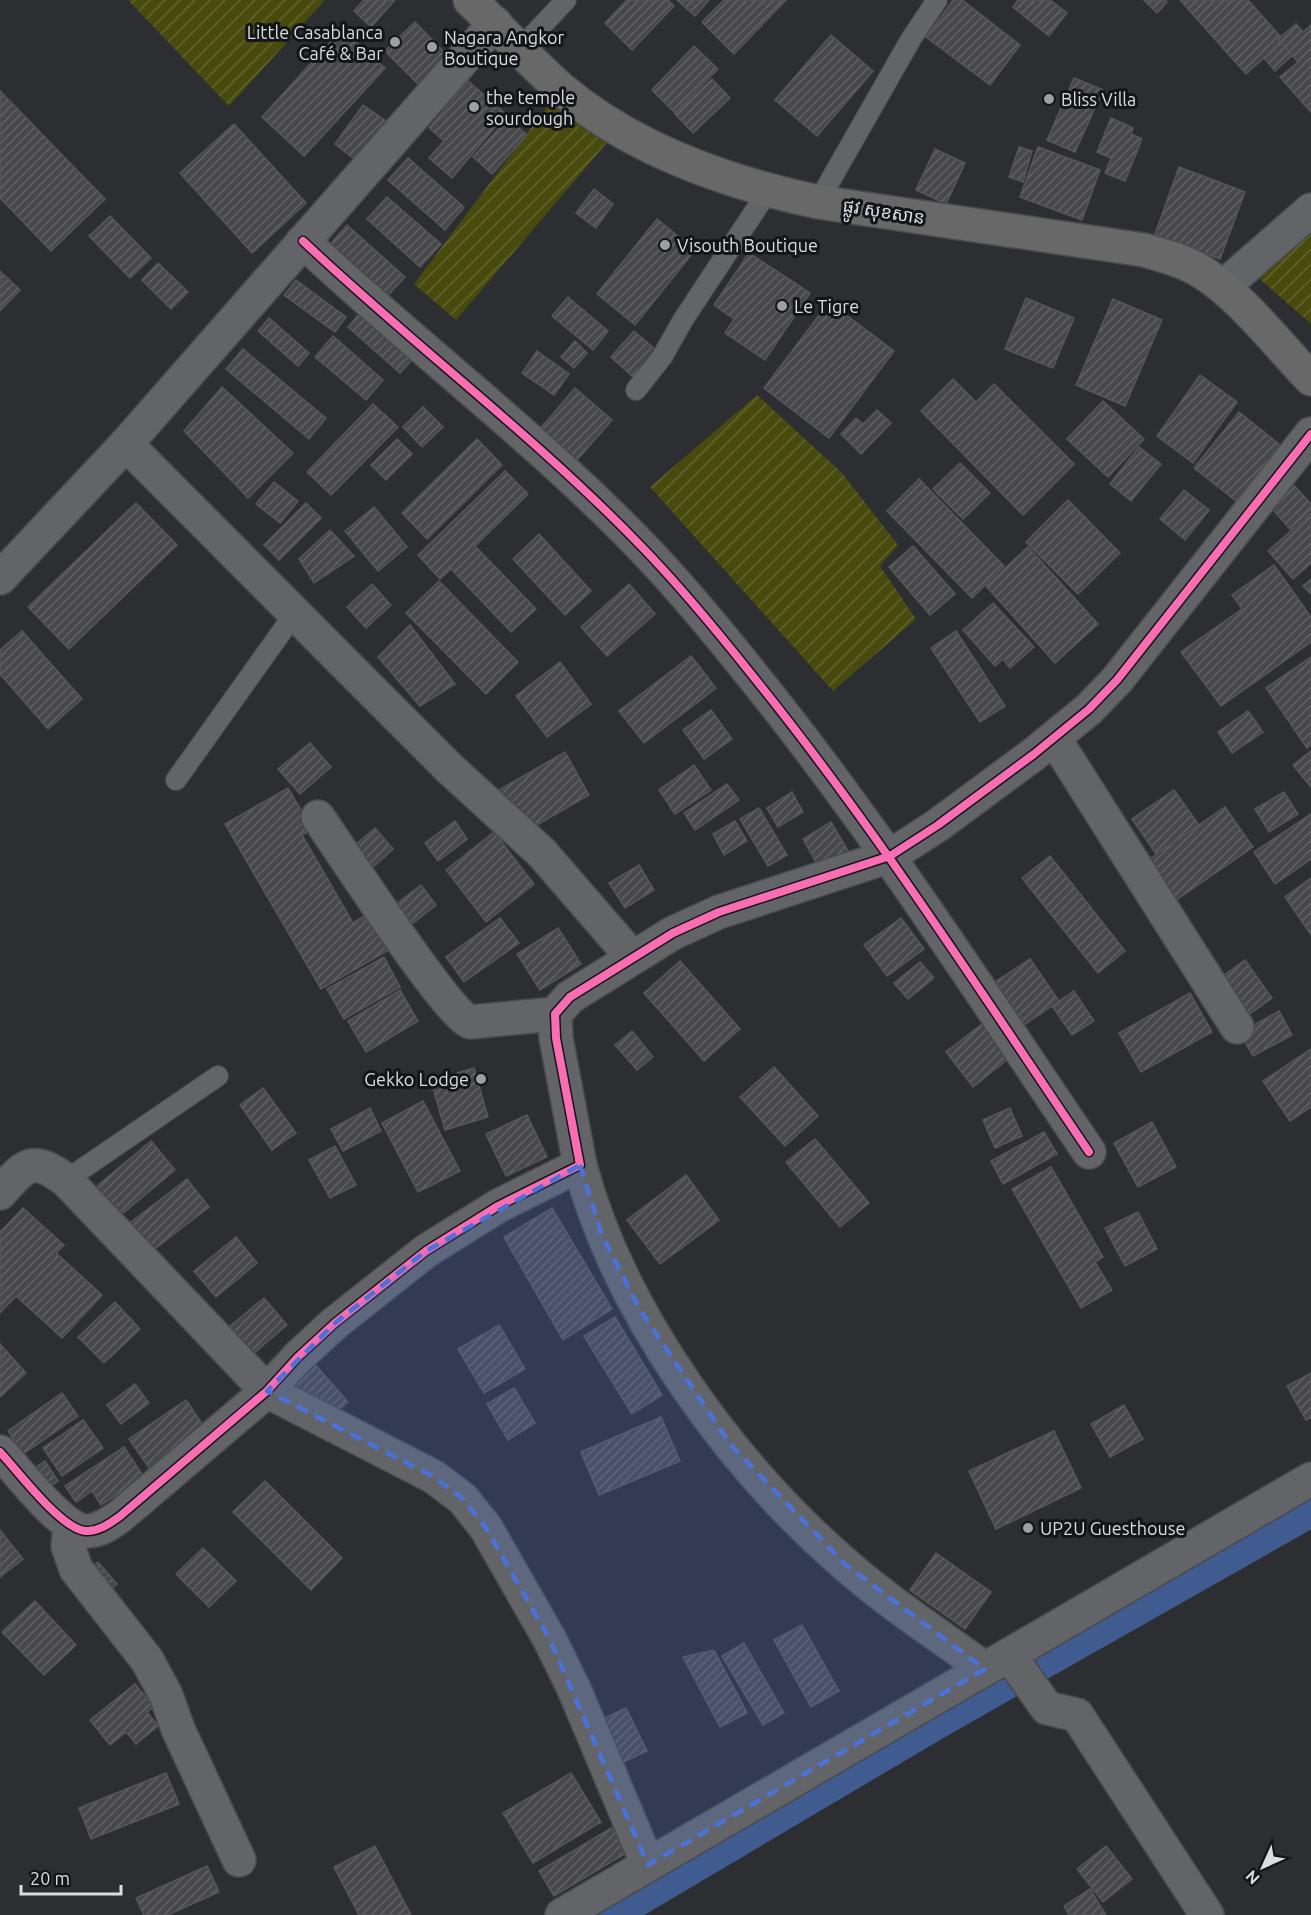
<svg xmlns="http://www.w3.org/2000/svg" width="1311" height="1915" viewBox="0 0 1311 1915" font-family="Ubuntu,'Noto Sans Khmer',sans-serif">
	<defs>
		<pattern id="garden-furrows" width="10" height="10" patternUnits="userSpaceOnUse" patternTransform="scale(1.5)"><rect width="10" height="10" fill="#484b0d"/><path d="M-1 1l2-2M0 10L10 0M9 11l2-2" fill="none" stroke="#626430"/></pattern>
		<pattern id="building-hatch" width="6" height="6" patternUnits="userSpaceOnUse" patternTransform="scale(1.5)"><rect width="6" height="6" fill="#48484b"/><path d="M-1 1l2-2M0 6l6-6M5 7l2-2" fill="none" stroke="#626265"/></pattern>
	</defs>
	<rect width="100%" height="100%" fill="#2c2e31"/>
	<!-- garden -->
	<g fill="url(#garden-furrows)">
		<polygon points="128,0 325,0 229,106"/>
		<polygon points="553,99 611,138 456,320 414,284"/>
		<polygon points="1311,215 1311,324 1246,267"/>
		<polygon points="757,395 842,473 898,545 880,566 916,619 833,691 650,487"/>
	</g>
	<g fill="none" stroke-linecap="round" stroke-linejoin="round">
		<!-- canal -->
		<polyline stroke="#3f5b90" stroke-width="34" points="611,1915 937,1722 1311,1510"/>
	</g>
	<!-- building -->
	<g fill="url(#building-hatch)" stroke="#565659" stroke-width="1.5">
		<polygon points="364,0 395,0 371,27 354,11"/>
		<polygon points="627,0 668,0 674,6 632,50 605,23"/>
		<polygon points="677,0 709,0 695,16"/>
		<polygon points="724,0 786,0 734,54 702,22"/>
		<polygon points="953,0 962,0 1020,45 990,85 926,37"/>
		<polygon points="1018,0 1050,0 1067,13 1049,36 1013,7"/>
		<polygon points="1144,0 1165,0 1167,2 1157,13"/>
		<polygon points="1180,0 1248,0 1281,37 1278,39 1293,55 1275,71 1264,58 1246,74"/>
		<polygon points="415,22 449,57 420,86 385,51"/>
		<polygon points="1296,24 1303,32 1311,25 1311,112 1280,77 1298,62 1278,39"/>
		<polygon points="342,29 385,68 304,156 262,117"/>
		<polygon points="831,35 873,71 817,136 775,100"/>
		<polygon points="694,46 718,69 675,113 652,90"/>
		<polygon points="1074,78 1103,90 1075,152 1047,140"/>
		<polygon points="712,79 730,98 693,133 675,114"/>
		<polygon points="468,81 506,114 452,178 429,158 444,141 429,128"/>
		<polygon points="0,91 105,199 51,251 0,198"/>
		<polygon points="363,105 386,121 357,161 335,144"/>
		<polygon points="508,118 527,135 492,174 473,157"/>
		<polygon points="1111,118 1133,128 1131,134 1142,139 1125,181 1105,173 1111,158 1097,152"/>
		<polygon points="234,124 306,203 252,253 180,173"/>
		<polygon points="1019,147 1032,151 1023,182 1009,177"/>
		<polygon points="1038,147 1100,170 1082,220 1020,197"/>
		<polygon points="935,149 965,163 946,204 916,190"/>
		<polygon points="408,158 464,207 445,230 388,180"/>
		<polygon points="1179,167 1245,192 1220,259 1155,234"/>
		<polygon points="594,189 613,204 596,228 576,213"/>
		<polygon points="387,197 441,244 420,267 367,219"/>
		<polygon points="110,216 151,258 130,278 89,236"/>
		<polygon points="657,219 695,250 635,325 597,294"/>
		<polygon points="347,225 405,277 381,303 324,251"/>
		<polygon points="749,253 810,293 765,360 725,333 734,319 714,305"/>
		<polygon points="158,263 188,292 171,309 142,280"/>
		<polygon points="0,271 20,290 0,311"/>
		<polygon points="296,280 346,317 335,332 284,295"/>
		<polygon points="568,297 608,331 593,350 552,316"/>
		<polygon points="1026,298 1074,318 1053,368 1005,349"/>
		<polygon points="1113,299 1162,320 1125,406 1076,385"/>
		<polygon points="829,302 894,351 829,438 764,388"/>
		<polygon points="360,313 412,360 400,373 348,327"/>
		<polygon points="269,318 309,353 298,366 258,331"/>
		<polygon points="634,331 656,350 633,377 611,357"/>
		<polygon points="333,336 383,380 366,400 315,357"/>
		<polygon points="575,341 587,353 574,368 561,357"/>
		<polygon points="243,349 326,418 309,439 226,369"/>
		<polygon points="537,351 569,374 554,395 522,373"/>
		<polygon points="1200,375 1237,402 1193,463 1157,436"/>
		<polygon points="953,379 976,402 994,384 1074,464 1023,515 921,411"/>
		<polygon points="222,387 293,453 248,498 184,431"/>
		<polygon points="575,388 612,420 570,468 534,436"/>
		<polygon points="1103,401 1144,439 1108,477 1067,439"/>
		<polygon points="373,404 398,427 331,495 307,472"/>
		<polygon points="423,407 443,427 422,447 403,427"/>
		<polygon points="877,410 891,423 861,454 841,434 856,418 863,424"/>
		<polygon points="1239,412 1280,445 1236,501 1194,468"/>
		<polygon points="397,439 412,454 386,480 371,465"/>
		<polygon points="477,439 502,465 427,539 402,513"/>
		<polygon points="1139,447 1161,464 1131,501 1110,484"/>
		<polygon points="960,463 990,493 963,519 933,489"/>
		<polygon points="505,471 528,494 475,546 536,609 511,632 451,569 440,579 418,555"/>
		<polygon points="919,479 1004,566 972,598 887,511"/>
		<polygon points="274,482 298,501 280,523 256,504"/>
		<polygon points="1291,482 1311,504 1311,510 1290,529 1267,503"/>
		<polygon points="1184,490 1209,510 1185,540 1160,519"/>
		<polygon points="1068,500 1120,553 1078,594 1026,542"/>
		<polygon points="136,503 177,545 69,649 28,607"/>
		<polygon points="306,503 321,518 279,560 264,545"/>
		<polygon points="374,507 407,547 378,571 345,531"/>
		<polygon points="1311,513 1311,563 1293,579 1268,551"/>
		<polygon points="330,530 354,556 314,583 299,559"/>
		<polygon points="539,534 591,591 565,615 513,559"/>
		<polygon points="913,546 955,594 930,615 889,567"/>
		<polygon points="1028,547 1098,624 1055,663 986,586"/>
		<polygon points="1274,565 1311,617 1311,642 1221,706 1181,652 1242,609 1232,595"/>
		<polygon points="1311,579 1311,594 1303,586"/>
		<polygon points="439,581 518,662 486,694 406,613"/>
		<polygon points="372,584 391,605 366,628 347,607"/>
		<polygon points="629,584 655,614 607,656 581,627"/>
		<polygon points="993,603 1034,647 1010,668 1003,659 995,666 963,630"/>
		<polygon points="410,625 455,684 420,706 378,657"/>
		<polygon points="22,631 82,699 48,729 0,674 0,650"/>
		<polygon points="956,631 1005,706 980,722 931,648"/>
		<polygon points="691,656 716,688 644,743 619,711"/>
		<polygon points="1311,657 1311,745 1307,748 1266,688"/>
		<polygon points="560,662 591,704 547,737 516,696"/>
		<polygon points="711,710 732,739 704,759 683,730"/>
		<polygon points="1248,711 1263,732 1232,753 1218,732"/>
		<polygon points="310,743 331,767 300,794 278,769"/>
		<polygon points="1311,751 1311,787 1293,765"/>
		<polygon points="565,752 589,795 523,833 499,790"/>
		<polygon points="694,765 711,790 675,814 659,790"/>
		<polygon points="727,784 739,800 695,830 684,813"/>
		<polygon points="288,788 312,829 302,835 353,923 373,911 394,947 321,989 225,824"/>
		<polygon points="1174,790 1199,825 1156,854 1132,819"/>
		<polygon points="792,792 803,812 778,827 767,808"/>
		<polygon points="1284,792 1298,814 1269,832 1255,809"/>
		<polygon points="1225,807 1253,847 1166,907 1138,867"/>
		<polygon points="759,808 787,855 768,866 740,819"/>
		<polygon points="1311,814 1311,859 1275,884 1254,852"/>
		<polygon points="455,821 467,839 438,861 425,843"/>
		<polygon points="735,821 747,841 724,855 713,834"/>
		<polygon points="831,822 851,856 822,873 803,839"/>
		<polygon points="375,828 393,849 367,873 348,851"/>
		<polygon points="494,832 534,884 486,922 446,870"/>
		<polygon points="1050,856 1125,951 1098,973 1022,878"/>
		<polygon points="639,865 654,890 625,908 609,883"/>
		<polygon points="1311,878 1311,935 1285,897"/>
		<polygon points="421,885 436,905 406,929 390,909"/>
		<polygon points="500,918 519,943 464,982 446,957"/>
		<polygon points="901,918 924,949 887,976 864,945"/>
		<polygon points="558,928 581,964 540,990 517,954"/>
		<polygon points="384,957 400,987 344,1019 327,989"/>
		<polygon points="1030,959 1059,1001 1074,991 1094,1021 1072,1035 1052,1006 1024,1025 995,982"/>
		<polygon points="1245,960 1272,998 1244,1018 1216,981"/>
		<polygon points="680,961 740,1029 704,1061 644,993"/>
		<polygon points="920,962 934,978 908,999 894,983"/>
		<polygon points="400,990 418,1021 366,1052 348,1021"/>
		<polygon points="1190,993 1212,1032 1141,1072 1119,1033"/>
		<polygon points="1279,1011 1292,1035 1253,1056 1240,1033"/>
		<polygon points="986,1021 1013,1055 973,1087 946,1052"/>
		<polygon points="632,1031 653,1057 637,1070 615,1045"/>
		<polygon points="1311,1049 1311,1107 1290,1121 1263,1081"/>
		<polygon points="774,1067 818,1116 785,1146 740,1097"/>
		<polygon points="474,1068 488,1117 445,1130 431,1081"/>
		<polygon points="263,1088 296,1133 272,1150 240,1105"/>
		<polygon points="423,1101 460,1171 418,1192 382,1123"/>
		<polygon points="370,1108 381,1131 343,1151 331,1129"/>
		<polygon points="1010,1108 1022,1136 995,1148 983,1120"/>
		<polygon points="527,1115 547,1157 506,1176 486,1134"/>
		<polygon points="1152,1122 1176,1167 1138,1187 1114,1143"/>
		<polygon points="1044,1132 1057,1154 1003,1184 991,1161"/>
		<polygon points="815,1139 869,1203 840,1227 786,1162"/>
		<polygon points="151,1141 175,1170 115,1220 91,1191"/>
		<polygon points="335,1146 356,1185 330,1198 309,1160"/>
		<polygon points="1051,1167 1103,1257 1095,1262 1112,1290 1081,1308 1012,1189"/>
		<polygon points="686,1175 719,1220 660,1264 627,1220"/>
		<polygon points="187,1179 209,1207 152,1251 130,1223"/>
		<polygon points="23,1208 64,1245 56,1253 102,1295 62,1338 16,1296 0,1313 0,1232"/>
		<polygon points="552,1208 612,1309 563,1340 504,1237"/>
		<polygon points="1138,1212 1157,1249 1125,1266 1105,1228"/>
		<polygon points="236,1237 257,1263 216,1297 194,1271"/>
		<polygon points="264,1298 287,1325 247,1359 224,1331"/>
		<polygon points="115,1302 140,1329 104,1363 78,1337"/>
		<polygon points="615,1317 662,1395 632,1414 584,1336"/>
		<polygon points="499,1325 525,1369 484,1393 458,1349"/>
		<polygon points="0,1344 26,1373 0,1397"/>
		<polygon points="311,1360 348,1402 325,1422 289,1379"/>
		<polygon points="1311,1373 1311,1418 1306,1420 1287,1386"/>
		<polygon points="135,1384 149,1403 121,1424 107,1405"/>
		<polygon points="514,1388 535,1423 508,1440 487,1404"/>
		<polygon points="62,1393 78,1416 23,1454 8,1431"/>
		<polygon points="186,1400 211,1437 154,1475 129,1439"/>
		<polygon points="1124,1405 1143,1439 1110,1457 1091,1424"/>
		<polygon points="661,1417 680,1461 599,1495 581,1452"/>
		<polygon points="83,1420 103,1448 62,1476 43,1448"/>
		<polygon points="1054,1431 1081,1488 996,1529 969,1471"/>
		<polygon points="124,1447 144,1477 101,1505 92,1491 76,1502 65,1486"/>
		<polygon points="45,1461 58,1481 41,1493 27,1473"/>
		<polygon points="265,1481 342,1558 311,1590 233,1512"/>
		<polygon points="0,1530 23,1559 0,1577"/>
		<polygon points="203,1548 236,1581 209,1607 176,1574"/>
		<polygon points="936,1553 991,1592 965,1629 910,1590"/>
		<polygon points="98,1562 117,1584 106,1594 86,1573"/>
		<polygon points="35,1601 76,1645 44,1675 2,1632"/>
		<polygon points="802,1625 839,1691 811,1707 774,1640"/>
		<polygon points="744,1643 784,1713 763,1725 722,1656"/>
		<polygon points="714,1650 747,1713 720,1727 683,1657"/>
		<polygon points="135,1684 154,1707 147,1712 158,1726 136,1744 126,1732 110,1745 90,1720"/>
		<polygon points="626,1708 647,1751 613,1767 592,1724"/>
		<polygon points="166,1773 179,1804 91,1839 79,1808"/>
		<polygon points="571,1773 601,1822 533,1863 503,1813"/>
		<polygon points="613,1827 628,1852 554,1896 539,1871"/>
		<polygon points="375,1846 411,1915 359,1915 334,1867"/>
		<polygon points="1106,1846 1132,1879 1103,1902 1077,1869"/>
		<polygon points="207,1866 219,1892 168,1915 144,1915 136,1898"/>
		<polygon points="1090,1889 1106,1915 1069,1915 1064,1906"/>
	</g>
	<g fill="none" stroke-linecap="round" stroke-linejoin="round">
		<!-- lane casing -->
		<g stroke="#484a4d" stroke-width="22">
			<g id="lane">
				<polyline points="520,49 566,0"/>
				<polyline points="818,202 911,39 937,0"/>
				<polyline points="636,390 662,357 683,320 768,191"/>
				<polyline points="176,780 295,613"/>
				<polyline points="66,1180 218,1076"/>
			</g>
		</g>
		<!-- street casing -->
		<g stroke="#484a4d" stroke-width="36">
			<g id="street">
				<path d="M303 241C413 345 536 437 641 546 681 587 717 631 752 675 875 827 980 991 1089 1152"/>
				<polyline points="1223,287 1311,210"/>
				<polyline points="126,444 448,767 542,853 632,957"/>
				<polyline points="0,578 126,444 495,23"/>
				<polyline points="1054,738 1237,1027"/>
				<path d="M318 817C340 849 446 1012 470 1022L555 1014"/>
				<path d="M580 1165C619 1312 731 1466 846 1565 889 1603 939 1635 985 1669"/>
				<path d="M0 1193C26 1164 31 1155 66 1180L267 1391 434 1477 463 1499 486 1528 550 1640 574 1689 648 1865"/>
				<path d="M0 1452C18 1471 60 1528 85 1531 98 1532 109 1524 119 1517L267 1391 298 1357 335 1323 426 1251 498 1206 580 1165 556 1038 555 1014 570 997 673 933 719 912 890 856 938 825 1034 754 1089 709 1117 680 1311 434"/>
				<polyline points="70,1525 68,1546 76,1569 147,1660 166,1695 178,1729 239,1860"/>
				<polyline points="1009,1655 1047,1708 1077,1715 1207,1915"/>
				<polyline points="562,1915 1311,1479"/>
			</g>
		</g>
		<!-- secondary casing -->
		<g stroke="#484a4d" stroke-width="36">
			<path id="secondary" d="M470 0C501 29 529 61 561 89 632 149 729 183 818 202L1144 250C1162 255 1181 260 1197 269 1239 293 1277 344 1311 379"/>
		</g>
		<!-- lane -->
		<use href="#lane" stroke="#626467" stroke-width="20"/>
		<!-- street -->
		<use href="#street" stroke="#626467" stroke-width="33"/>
		<!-- secondary -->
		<use href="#secondary" stroke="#686868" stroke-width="33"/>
		<!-- cycleway casing -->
		<g stroke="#131518" stroke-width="11">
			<g id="cycleway">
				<path d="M303 241C413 345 536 437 641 546 681 587 717 631 752 675 875 827 980 991 1089 1152"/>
				<path d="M0 1452C18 1471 60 1528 85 1531 98 1532 109 1524 119 1517L267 1391 298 1357 335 1323 426 1251 498 1206 580 1165 556 1038 555 1014 570 997 673 933 719 912 890 856 938 825 1034 754 1089 709 1117 680 1311 434"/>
			</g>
		</g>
		<!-- cycleway -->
		<use href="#cycleway" stroke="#f96db3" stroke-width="8"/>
	</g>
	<!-- marked area -->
	<path fill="#4c72da" fill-opacity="0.2" stroke="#4c72da" stroke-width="4.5" stroke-dasharray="12 8" stroke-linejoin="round" d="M580 1165 602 1235 639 1308 731 1445 846 1565 985 1669 648 1865 550 1640 486 1528 463 1499 434 1477 267 1391 335 1323 426 1251Z"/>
	<!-- markers -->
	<g fill="#9da0a3" stroke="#131518" stroke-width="2">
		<circle cx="395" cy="42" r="6"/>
		<circle cx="432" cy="47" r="6"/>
		<circle cx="1049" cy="99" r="6"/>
		<circle cx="474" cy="107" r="6"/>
		<circle cx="665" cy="245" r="6"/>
		<circle cx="782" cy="306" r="6"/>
		<circle cx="481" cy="1079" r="6"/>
		<circle cx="1028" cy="1528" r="6"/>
	</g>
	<g text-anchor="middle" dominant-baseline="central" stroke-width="6" stroke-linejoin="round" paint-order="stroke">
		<!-- poi labels -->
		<g font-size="18" fill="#dadde1" stroke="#131518" text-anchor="start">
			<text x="383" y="32" text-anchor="end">Little Casablanca<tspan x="383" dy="21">Café &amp; Bar</tspan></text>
			<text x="444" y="37">Nagara Angkor<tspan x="444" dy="21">Boutique</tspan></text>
			<text x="486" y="97">the temple<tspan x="486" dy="21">sourdough</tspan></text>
			<text x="1061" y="99">Bliss Villa</text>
			<text x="677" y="245">Visouth Boutique</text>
			<text x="794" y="306">Le Tigre</text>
			<text x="469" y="1079" text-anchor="end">Gekko Lodge</text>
			<text x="1040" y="1528">UP2U Guesthouse</text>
		</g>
		<!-- street labels -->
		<g font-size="18" fill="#dadde1" stroke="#131518">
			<text transform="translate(884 211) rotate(9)">ផ្លូវ សុខសាន</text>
		</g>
	</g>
	<!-- north arrow -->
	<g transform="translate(1263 1867) rotate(225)" stroke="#131518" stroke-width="4.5" paint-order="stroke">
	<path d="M0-4.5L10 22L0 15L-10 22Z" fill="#dadde1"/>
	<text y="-9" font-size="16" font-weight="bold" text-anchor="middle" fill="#dadde1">N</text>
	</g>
	<!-- scale -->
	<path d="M21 1885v9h100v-9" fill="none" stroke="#dadde1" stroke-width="3"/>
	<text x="30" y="1885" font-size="18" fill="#dadde1" stroke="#131518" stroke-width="4.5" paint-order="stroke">20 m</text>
</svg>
